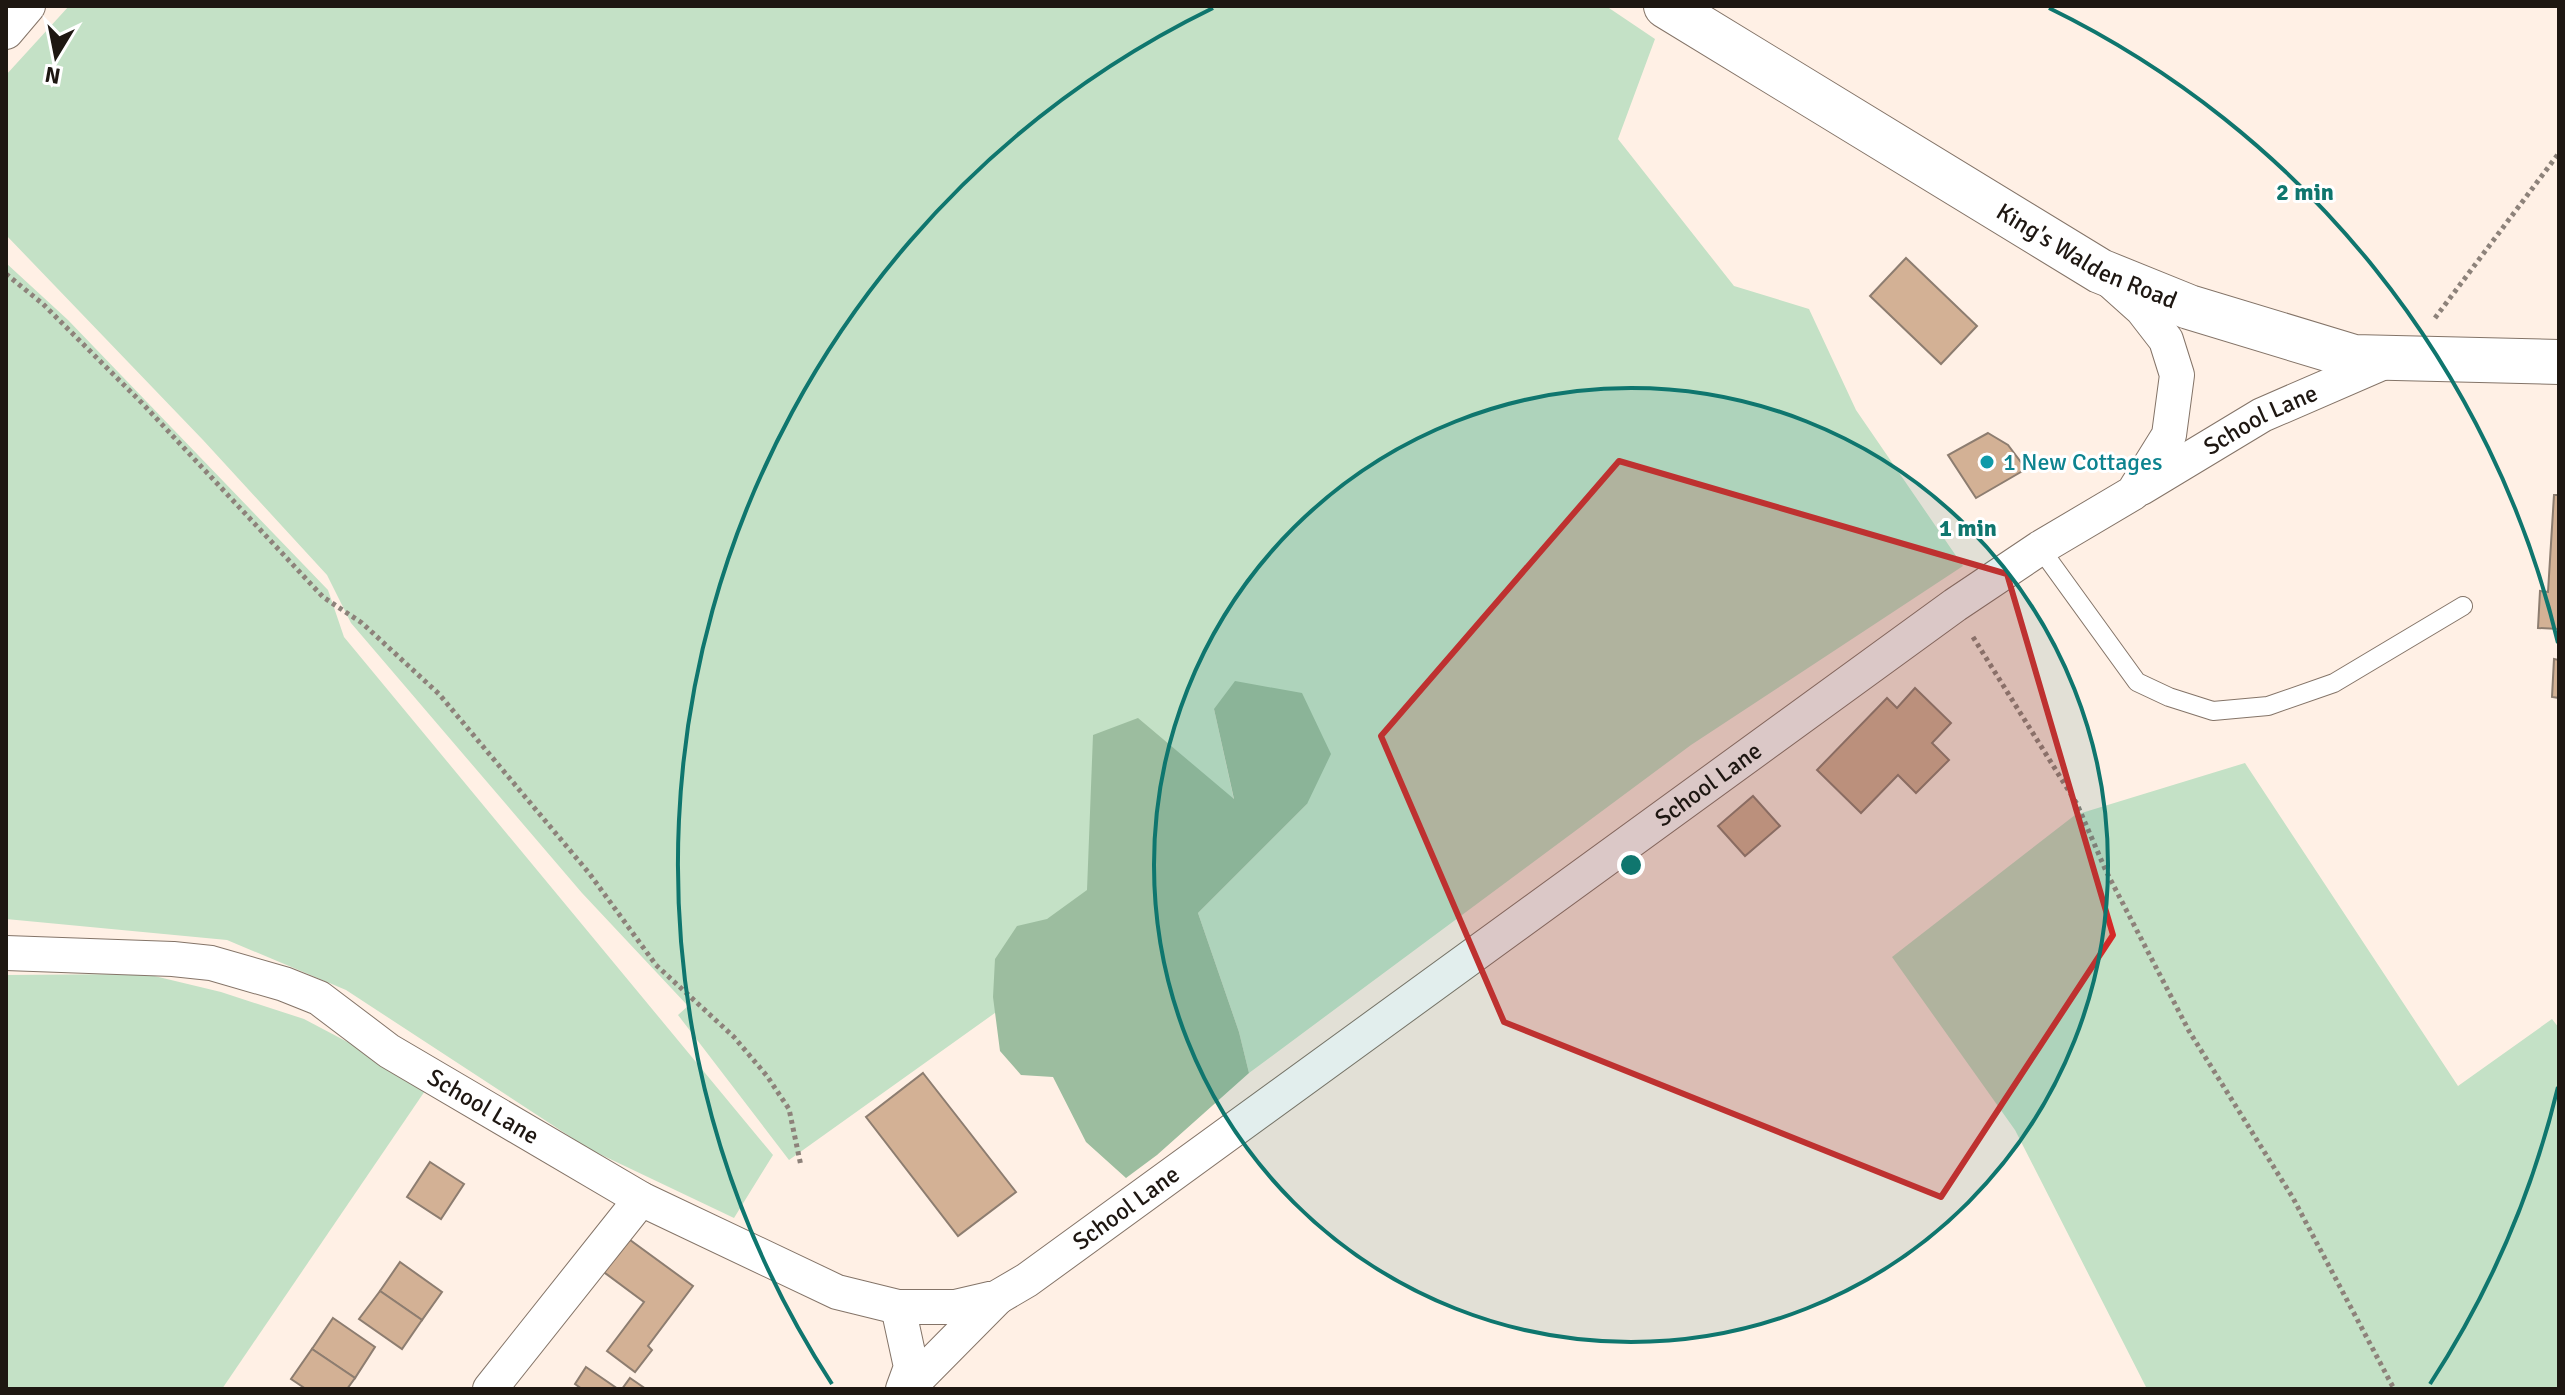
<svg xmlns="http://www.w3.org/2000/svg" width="2565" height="1395" viewBox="0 0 2565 1395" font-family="Signika,sans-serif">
	<rect width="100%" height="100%" fill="#fff0e5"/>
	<!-- green -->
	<g fill="#c4e1c6">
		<polygon points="69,6 1606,6 1655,39 1618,139 1734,286 1809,309 1856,410 1963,566 1691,745 1249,1073 1239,1032 1198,913 1307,804 1214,709 1234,800 1233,843 789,1160 678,1015 688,1006 582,893 351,623 327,575 203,440 6,235 6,75"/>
		<polygon points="6,263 68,320 328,590 344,637 773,1155 734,1218 589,1149 346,990 227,940 6,919"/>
		<polygon points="2245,763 2458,1086 2552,1019 2559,1028 2559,1389 2147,1389 2015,1130 1892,957 2075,815"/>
		<polygon points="146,974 221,992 304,1019 429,1085 222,1389 6,1389 6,975"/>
	</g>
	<!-- forest -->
	<polygon fill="#9cbd9f" points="1235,681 1302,693 1331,754 1307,804 1198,913 1239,1032 1249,1073 1157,1155 1126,1178 1086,1142 1053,1077 1021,1075 1000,1051 993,997 995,959 1017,926 1047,919 1087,890 1093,735 1138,718 1234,799 1214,709"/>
	<!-- building -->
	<g fill="#d3b195" stroke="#8d7d70" stroke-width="2">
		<polygon points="1906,258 1977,326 1941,364 1870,296"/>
		<polygon points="1988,433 2008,445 2026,469 1976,498 1948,455"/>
		<polygon points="2554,495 2559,495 2559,629 2538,628 2540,591 2548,592"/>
		<polygon points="2554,659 2559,660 2559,698 2552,697"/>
		<polygon points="1915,688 1951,723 1932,743 1949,760 1916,793 1898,775 1861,813 1817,770 1887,698 1897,708"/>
		<polygon points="1753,796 1780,826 1745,856 1718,826"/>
		<polygon points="923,1073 1016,1192 958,1236 866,1117"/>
		<polygon points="430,1162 464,1184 441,1219 407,1197"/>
		<polygon points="626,1237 693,1286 648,1346 652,1350 635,1372 607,1351 644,1302 601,1270"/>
		<polygon points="400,1262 442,1292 422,1320 380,1291"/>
		<polygon points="380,1291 422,1320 402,1349 359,1319"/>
		<polygon points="333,1318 375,1347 355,1378 312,1349"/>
		<polygon points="312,1349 355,1378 347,1389 306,1389 291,1379"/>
		<polygon points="586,1367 618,1389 582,1389 575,1384"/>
		<polygon points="630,1378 646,1389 622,1389"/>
	</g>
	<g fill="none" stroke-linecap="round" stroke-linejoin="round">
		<!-- service casing -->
		<g stroke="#847468" stroke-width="20">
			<polyline id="service" points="2040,548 2137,682 2169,697 2213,711 2268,706 2334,683 2463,606"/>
		</g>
		<!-- minor casing -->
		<g stroke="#847468" stroke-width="36">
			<g id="minor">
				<polyline points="6,32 28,6"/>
				<path id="s1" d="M2141 488 2262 415 2389 360"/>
				<path id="s2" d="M6 953 173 959 211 963 284 984 319 998 389 1051 641 1199 837 1292 898 1307H955L998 1297 1027 1280 1955 605 2040 548 2133 493 2169 435 2177 375 2166 340 2142 309 2113 283"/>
				<polyline points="898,1307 911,1367 903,1389"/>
				<polyline points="490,1389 641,1199"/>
				<polyline points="907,1389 997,1298"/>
			</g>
		</g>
		<!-- tertiary casing -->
		<g stroke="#847468" stroke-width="46">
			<g id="tertiary">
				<path id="s3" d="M1666 6 2100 271 2189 307 2354 357 2559 362"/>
			</g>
		</g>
		<!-- path -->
		<g stroke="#8d827a" stroke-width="5" stroke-dasharray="4 4" stroke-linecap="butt">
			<polyline points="6,274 43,304 142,403 323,597 362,623 439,694 589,873 656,965 734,1037 767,1076 789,1109 801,1166"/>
			<polyline points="2435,318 2559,153"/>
			<polyline points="1973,637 2077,804 2106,871 2189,1031 2293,1198 2394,1389"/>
		</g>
		<!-- service -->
		<use href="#service" stroke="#fff" stroke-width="18"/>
		<!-- minor -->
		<use href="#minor" stroke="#fff" stroke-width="34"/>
		<!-- tertiary -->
		<use href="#tertiary" stroke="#fff" stroke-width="44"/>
	</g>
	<!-- marked area -->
	<path fill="#d62828" fill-opacity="0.2" stroke="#d62828" stroke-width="6" stroke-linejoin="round" d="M1619 461 2007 574 2113 935 1941 1197 1504 1022 1381 736Z"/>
	<!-- distance rings -->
	<circle cx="1631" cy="865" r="477" fill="#0f766e" fill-opacity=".12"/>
	<g fill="none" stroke="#0f766e" stroke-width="4">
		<circle cx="1631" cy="865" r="477"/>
		<path d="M2558 1087A953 953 0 0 1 2430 1384M832 1384A953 953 0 0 1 1213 8M2049 8A953 953 0 0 1 2558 643"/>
	</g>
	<!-- markers -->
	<circle fill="#0f9aa8" stroke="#fff" stroke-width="3" cx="1987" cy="462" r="8"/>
	<g text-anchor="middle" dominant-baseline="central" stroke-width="6" stroke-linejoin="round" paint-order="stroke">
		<!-- street labels -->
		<g font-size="24" fill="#1e1712" stroke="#fff">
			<text stroke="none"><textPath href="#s3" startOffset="490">King's Walden Road</textPath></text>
			<text stroke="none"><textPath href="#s1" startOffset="138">School Lane</textPath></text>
			<text stroke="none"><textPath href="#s2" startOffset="1956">School Lane</textPath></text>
			<text stroke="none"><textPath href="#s2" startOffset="516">School Lane</textPath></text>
			<text stroke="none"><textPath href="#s2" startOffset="1236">School Lane</textPath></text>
		</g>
		<!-- culture labels -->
		<g font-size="24" fill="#0d838f" stroke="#fff" text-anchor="start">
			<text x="2003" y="462">1 New Cottages</text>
		</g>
	</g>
	<circle cx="1631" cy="865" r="12" fill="#0f766e" stroke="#fff" stroke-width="4"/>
	<g font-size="24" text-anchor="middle" font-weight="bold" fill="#0f766e" stroke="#fff" stroke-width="6" stroke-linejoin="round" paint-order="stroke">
		<text x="2305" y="200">2 min</text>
		<text x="1968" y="536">1 min</text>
	</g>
	<!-- border -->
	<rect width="2565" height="1395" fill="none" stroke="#1e1712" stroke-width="16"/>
	<!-- north arrow -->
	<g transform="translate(56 56) rotate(190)" stroke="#ffffff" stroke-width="6" paint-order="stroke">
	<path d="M0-6L14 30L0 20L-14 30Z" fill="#1e1712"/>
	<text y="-12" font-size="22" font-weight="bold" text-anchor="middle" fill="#1e1712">N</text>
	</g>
</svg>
